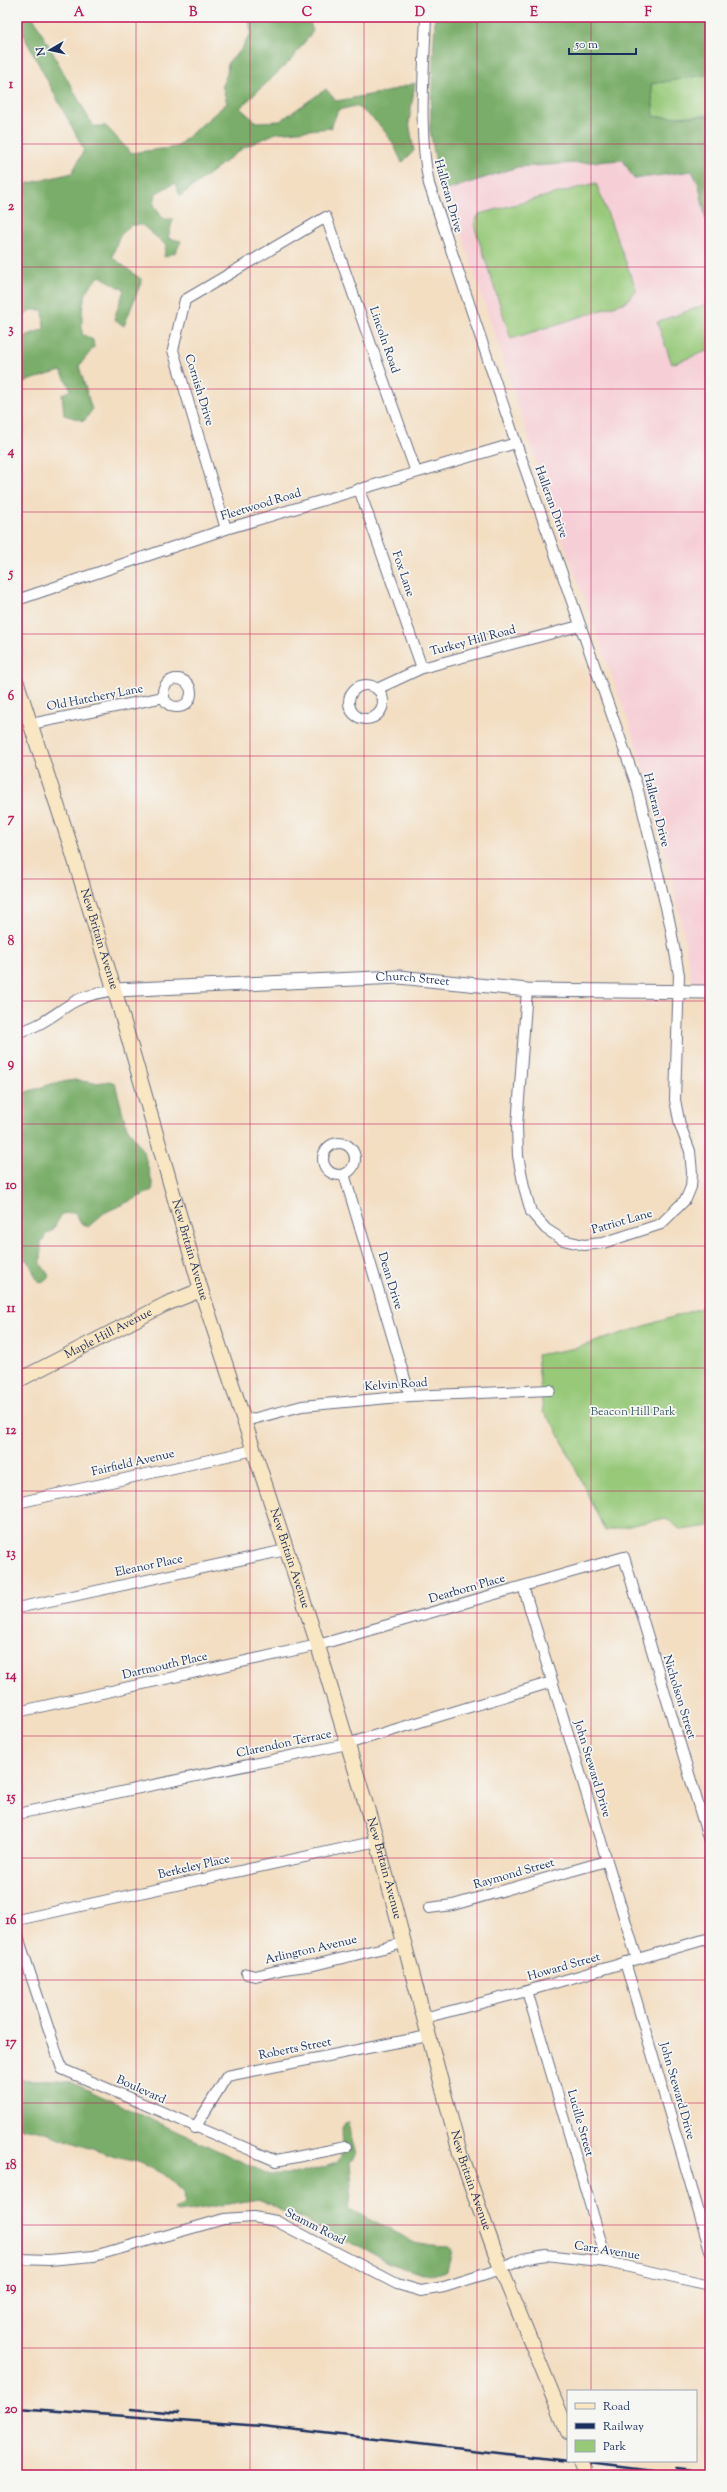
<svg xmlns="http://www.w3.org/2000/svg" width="727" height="2492" viewBox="0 0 727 2492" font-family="'Sorts Mill Goudy',serif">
	<rect width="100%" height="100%" fill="#f6f6f2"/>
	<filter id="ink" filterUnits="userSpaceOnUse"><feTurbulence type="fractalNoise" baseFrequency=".025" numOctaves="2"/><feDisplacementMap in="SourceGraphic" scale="8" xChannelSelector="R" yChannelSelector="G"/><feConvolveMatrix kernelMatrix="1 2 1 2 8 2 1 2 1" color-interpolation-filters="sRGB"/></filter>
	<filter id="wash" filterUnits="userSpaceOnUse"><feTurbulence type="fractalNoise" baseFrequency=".012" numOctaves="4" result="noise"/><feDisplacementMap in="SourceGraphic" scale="16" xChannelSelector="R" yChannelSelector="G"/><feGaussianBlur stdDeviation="0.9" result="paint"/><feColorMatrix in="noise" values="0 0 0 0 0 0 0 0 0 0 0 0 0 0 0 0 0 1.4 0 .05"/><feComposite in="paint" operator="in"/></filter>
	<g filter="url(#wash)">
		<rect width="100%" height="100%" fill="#f3dec2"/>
		<!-- built -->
		<polygon fill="#f6cfd6" points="710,81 710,984 698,983 691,980 684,934 655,803 629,723 558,527 443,178"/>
		<!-- green -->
		<g fill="#97c979" stroke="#597c6c">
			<polygon points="710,74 710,116 654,117 651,84"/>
			<polygon points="596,183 636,289 626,302 511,339 474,225 479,214"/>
			<polygon points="710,303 710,350 672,364 657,322"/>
			<polygon points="710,1305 710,1526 681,1530 666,1518 605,1531 556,1428 543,1412 537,1355 576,1348"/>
		</g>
		<!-- forest -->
		<g fill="#79ad69" stroke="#4a6e64">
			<path d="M17 17H33L93 126H106L131 153 176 147 227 103 222 85 227 74 228 62 241 50 251 33 248 17H308L313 31 291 60 240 108 256 122 280 121 326 89 336 101 386 92 415 83 409 122 414 151 402 163C391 136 380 122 356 106L338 110 331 128 276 133 243 148 180 196 175 183 156 193 154 205 163 219H173L168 238 181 241 176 252 164 257 166 245 142 225H131L119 237 112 257 142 280 124 326 114 319 124 290 100 276C80 292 82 310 82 334L93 340 94 347 79 366 92 410 84 421 64 415 62 394 71 390 61 371 17 384V339L44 329 43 310H30L17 324V186L72 173 84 150 17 23Z"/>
			<polygon points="435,17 710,17 710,74 651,84 654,117 710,116 710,242 699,185 692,171 634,179 623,160 518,167 441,192 430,130"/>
			<polygon points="74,1080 96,1083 109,1081 115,1083 126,1125 144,1153 153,1186 152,1190 145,1194 104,1213 88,1227 81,1223 75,1212 62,1214 52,1231 47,1233 41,1243 41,1264 50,1277 42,1283 37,1280 28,1260 17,1260 17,1095 51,1084"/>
			<path d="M17 2079C35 2082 54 2077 71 2082L268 2174H298L337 2163C349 2148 336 2136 344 2124L348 2123 356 2155 350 2162 352 2186 349 2209 415 2242 430 2245 450 2246 452 2251 447 2271 444 2273 422 2274 389 2263 361 2247 328 2233 305 2219 284 2212 259 2199 179 2212 174 2209 184 2203 183 2191 159 2171 138 2162 115 2157 43 2132 17 2127Z"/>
		</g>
	</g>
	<g filter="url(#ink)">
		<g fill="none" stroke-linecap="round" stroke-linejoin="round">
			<!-- minor casing -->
			<g stroke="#676c81" stroke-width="12">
				<g id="minor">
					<path d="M426 17C424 74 418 129 429 184L516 443 637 786 670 924 679 975 675 1100 680 1125 690 1151 692 1173 691 1187 686 1199 661 1224 603 1243 584 1245 563 1240 546 1229 531 1212 524 1187 518 1156 517 1126 527 990"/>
					<polyline points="359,489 422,668"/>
					<polyline points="226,529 173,350 185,300 326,217 416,472"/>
					<polyline points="17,600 226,529 516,443"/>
					<circle cx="177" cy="693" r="14"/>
					<circle cx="366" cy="702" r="17"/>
					<polyline points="377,689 422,668 579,626"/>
					<polyline points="31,724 164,697"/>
					<path d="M17 1032C39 1028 54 1014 72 1003 85 995 100 993 115 990"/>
					<circle cx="339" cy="1159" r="16"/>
					<polyline points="344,1174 410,1396"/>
					<polyline points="245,1421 302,1406 410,1396 550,1390"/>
					<polyline points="17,1503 254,1450"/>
					<polyline points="523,1586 637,1959"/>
					<polyline points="17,1608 286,1550"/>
					<polyline points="17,1712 318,1645 624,1557 710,1844"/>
					<polyline points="17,1814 347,1744 552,1682"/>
					<polyline points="429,1908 453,1905 606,1861"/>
					<polyline points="17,1920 377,1841"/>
					<polyline points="17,1934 62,2069 276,2161 346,2147"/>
					<polyline points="625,1962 710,2250"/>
					<polyline points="247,1974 255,1976 284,1969 314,1965 404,1943"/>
					<polyline points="527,1991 607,2262"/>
					<polyline points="424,2018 527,1991 710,1938"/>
					<polyline points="195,2128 227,2076 428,2036"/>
					<polyline points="17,2259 49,2260 94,2256 224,2219 253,2217 276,2221 397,2284 421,2291 444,2287 501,2269 523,2259 546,2255 607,2262 710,2285"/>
				</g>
			</g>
			<!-- tertiary casing -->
			<g stroke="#676c81" stroke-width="15">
				<g id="tertiary">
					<path id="s1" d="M115 990 399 977 527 990 710 992"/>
				</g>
			</g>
			<!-- secondary casing -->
			<g stroke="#676c81" stroke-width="16">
				<g id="secondary">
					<path id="s2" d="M17 683 70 844 118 1002 201 1290 315 1636 377 1841 461 2157 501 2269 568 2432"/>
					<path id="s3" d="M17 1381 166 1304 201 1290"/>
				</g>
			</g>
			<!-- minor -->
			<use href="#minor" stroke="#fff" stroke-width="10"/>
			<!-- tertiary -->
			<use href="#tertiary" stroke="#fff" stroke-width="13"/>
			<!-- secondary -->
			<use href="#secondary" stroke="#f9e7c3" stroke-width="14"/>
			<!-- rail -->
			<g stroke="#1b2f5e" stroke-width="2.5">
				<polyline points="17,2408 262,2426 568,2461"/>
				<polyline points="131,2409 179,2413"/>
				<polyline points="572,2461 685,2475"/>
				<polyline points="677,2468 710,2472"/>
			</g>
			<!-- secondary-bridge casing -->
			<g stroke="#676c81" stroke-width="16" stroke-linecap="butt">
				<polyline id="secondary-bridge" points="580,2461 585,2472"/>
			</g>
			<!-- secondary-bridge -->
			<use href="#secondary-bridge" stroke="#f9e7c3" stroke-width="14"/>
		</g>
	</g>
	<!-- grid -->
	<path fill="none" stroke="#c2185b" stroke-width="1" stroke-opacity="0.55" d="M136 17V2475M250 17V2475M364 17V2475M477 17V2475M591 17V2391M17 144H710M17 267H710M17 389H710M17 512H710M17 634H710M17 756H710M17 879H710M17 1001H710M17 1124H710M17 1246H710M17 1368H710M17 1491H710M17 1613H710M17 1736H710M17 1858H710M17 1980H710M17 2103H710M17 2225H710M17 2348H710M591 2461V2475"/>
	<g text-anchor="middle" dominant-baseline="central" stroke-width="3.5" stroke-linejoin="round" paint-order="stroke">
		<!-- street labels -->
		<g font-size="12" fill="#1b2f5e" stroke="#f6f6f2">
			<text transform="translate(448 196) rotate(74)">Halleran Drive</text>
			<text transform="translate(384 340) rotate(71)">Lincoln Road</text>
			<text transform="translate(199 390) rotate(73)">Cornish Drive</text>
			<text transform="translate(551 502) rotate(70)">Halleran Drive</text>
			<text transform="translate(261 505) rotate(-17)">Fleetwood Road</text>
			<text transform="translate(403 574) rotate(71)">Fox Lane</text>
			<text transform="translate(473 641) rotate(-15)">Turkey Hill Road</text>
			<text transform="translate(95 698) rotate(-11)">Old Hatchery Lane</text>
			<text transform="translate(656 810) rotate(76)">Halleran Drive</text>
			<text stroke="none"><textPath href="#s2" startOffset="269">New Britain Avenue</textPath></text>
			<text stroke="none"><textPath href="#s1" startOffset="298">Church Street</textPath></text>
			<text transform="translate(622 1222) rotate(-16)">Patriot Lane</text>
			<text stroke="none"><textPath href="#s2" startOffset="593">New Britain Avenue</textPath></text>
			<text transform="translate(390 1281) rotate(73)">Dean Drive</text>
			<text stroke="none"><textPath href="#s3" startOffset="103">Maple Hill Avenue</textPath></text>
			<text transform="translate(396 1385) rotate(-4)">Kelvin Road</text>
			<text transform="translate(133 1463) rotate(-13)">Fairfield Avenue</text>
			<text stroke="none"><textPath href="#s2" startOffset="917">New Britain Avenue</textPath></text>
			<text transform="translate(149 1566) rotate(-12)">Eleanor Place</text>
			<text transform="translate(467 1589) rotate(-16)">Dearborn Place</text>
			<text transform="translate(165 1666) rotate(-13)">Dartmouth Place</text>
			<text transform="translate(679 1697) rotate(73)">Nicholson Street</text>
			<text transform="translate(284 1744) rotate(-12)">Clarendon Terrace</text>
			<text transform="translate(592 1769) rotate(73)">John Steward Drive</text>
			<text transform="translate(194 1867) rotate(-13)">Berkeley Place</text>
			<text stroke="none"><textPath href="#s2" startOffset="1241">New Britain Avenue</textPath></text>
			<text transform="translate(514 1874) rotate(-16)">Raymond Street</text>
			<text transform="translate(311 1950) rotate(-13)">Arlington Avenue</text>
			<text transform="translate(564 1967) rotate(-16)">Howard Street</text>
			<text transform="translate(295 2049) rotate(-11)">Roberts Street</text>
			<text transform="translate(141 2090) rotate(24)">Boulevard</text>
			<text transform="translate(677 2091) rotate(74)">John Steward Drive</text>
			<text transform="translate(580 2123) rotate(74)">Lucille Street</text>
			<text stroke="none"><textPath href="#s2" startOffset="1565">New Britain Avenue</textPath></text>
			<text transform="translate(315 2227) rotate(27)">Stamm Road</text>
			<text transform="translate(607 2251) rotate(9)">Carr Avenue</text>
		</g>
		<!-- park labels -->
		<g font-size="12" fill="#405d66" stroke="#f6f6f2">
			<text x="633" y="1412">Beacon Hill Park</text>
		</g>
	</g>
	<!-- margin -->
	<rect width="727" height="2492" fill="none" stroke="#f6f6f2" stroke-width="44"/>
	<!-- legend -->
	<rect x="567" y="2390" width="130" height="72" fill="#f6f6f2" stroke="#9ea6b7"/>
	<rect x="575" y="2403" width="20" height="6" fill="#f9e7c3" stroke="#9ea6b7"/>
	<text x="603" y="2410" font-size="12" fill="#1b2f5e">Road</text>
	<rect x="575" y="2423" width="20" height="6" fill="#1b2f5e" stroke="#9ea6b7"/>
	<text x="603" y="2430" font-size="12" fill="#1b2f5e">Railway</text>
	<rect x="575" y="2440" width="20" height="12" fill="#97c979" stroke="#9ea6b7"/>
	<text x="603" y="2450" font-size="12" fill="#1b2f5e">Park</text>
	<!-- north arrow -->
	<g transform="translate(50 50) rotate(261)" stroke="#f6f6f2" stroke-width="3" paint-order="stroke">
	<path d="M0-3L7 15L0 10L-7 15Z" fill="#1b2f5e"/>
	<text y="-6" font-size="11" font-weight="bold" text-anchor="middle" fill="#1b2f5e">N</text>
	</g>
	<!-- scale -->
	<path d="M569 48v6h67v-6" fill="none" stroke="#1b2f5e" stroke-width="2"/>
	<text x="575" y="48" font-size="12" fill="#1b2f5e" stroke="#f6f6f2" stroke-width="3" paint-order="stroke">50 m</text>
	<rect x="22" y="22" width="683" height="2448" fill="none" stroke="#c2185b" stroke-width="1.5"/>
	<g font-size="13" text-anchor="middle" font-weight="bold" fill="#c2185b">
		<text x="79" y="16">A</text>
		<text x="193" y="16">B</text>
		<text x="307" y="16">C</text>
		<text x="420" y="16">D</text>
		<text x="534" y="16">E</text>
		<text x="648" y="16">F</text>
		<text x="11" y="88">1</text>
		<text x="11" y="210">2</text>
		<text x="11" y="333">3</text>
		<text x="11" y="455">4</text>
		<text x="11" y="577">5</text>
		<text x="11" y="700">6</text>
		<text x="11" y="822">7</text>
		<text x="11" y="945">8</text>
		<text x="11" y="1067">9</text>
		<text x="11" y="1189">10</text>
		<text x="11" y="1312">11</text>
		<text x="11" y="1434">12</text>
		<text x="11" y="1557">13</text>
		<text x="11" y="1679">14</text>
		<text x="11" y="1801">15</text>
		<text x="11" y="1924">16</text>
		<text x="11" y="2046">17</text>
		<text x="11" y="2169">18</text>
		<text x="11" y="2291">19</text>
		<text x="11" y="2413">20</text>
	</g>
</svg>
